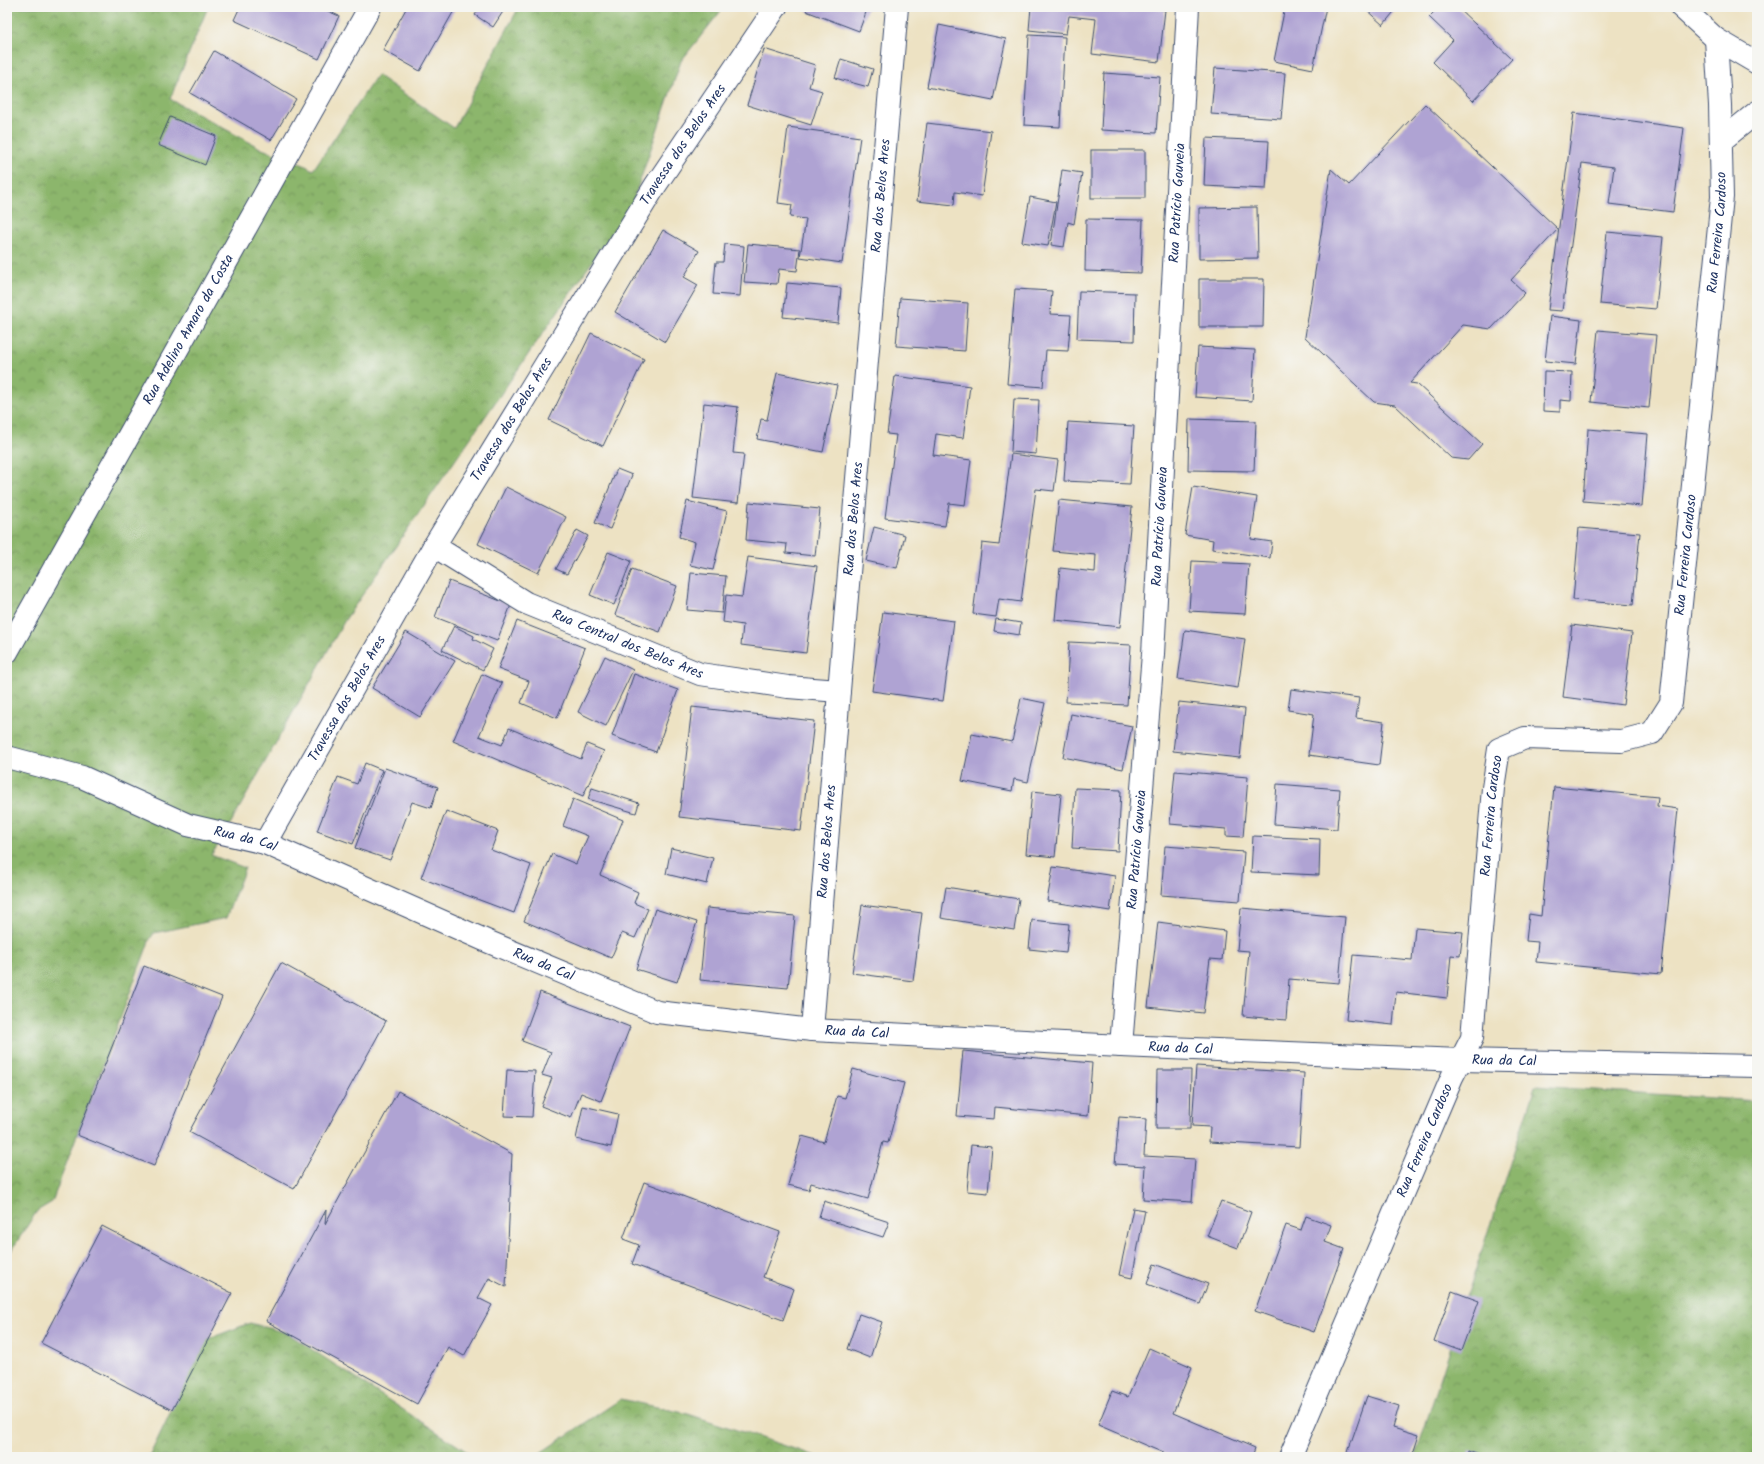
<svg xmlns="http://www.w3.org/2000/svg" width="1764" height="1464" viewBox="0 0 1764 1464" font-family="Kalam,sans-serif">
	<defs>
		<pattern id="forest-crowns" width="20" height="18" patternUnits="userSpaceOnUse"><rect width="20" height="18" fill="#8cb66c"/><path d="M2 6a3 3 0 1 1 6 0M12 15a3 3 0 1 1 6 0" fill="none" stroke="#72945c"/></pattern>
	</defs>
	<rect width="100%" height="100%" fill="#f6f6f2"/>
	<filter id="ink" filterUnits="userSpaceOnUse"><feTurbulence type="fractalNoise" baseFrequency=".025" numOctaves="2"/><feDisplacementMap in="SourceGraphic" scale="8" xChannelSelector="R" yChannelSelector="G"/><feConvolveMatrix kernelMatrix="1 2 1 2 8 2 1 2 1" color-interpolation-filters="sRGB"/></filter>
	<filter id="wash" filterUnits="userSpaceOnUse"><feTurbulence type="fractalNoise" baseFrequency=".012" numOctaves="4" result="noise"/><feDisplacementMap in="SourceGraphic" scale="16" xChannelSelector="R" yChannelSelector="G"/><feGaussianBlur stdDeviation="0.9" result="paint"/><feColorMatrix in="noise" values="0 0 0 0 0 0 0 0 0 0 0 0 0 0 0 0 0 1.4 0 .05"/><feComposite in="paint" operator="in"/></filter>
	<g filter="url(#wash)">
		<rect width="100%" height="100%" fill="#ede2c3"/>
		<!-- forest -->
		<g fill="url(#forest-crowns)" stroke="#547265">
			<polygon points="7,7 208,7 170,99 262,149 304,165 313,170 377,75 454,128 519,7 724,7 681,61 632,204 345,620 219,844 211,855 245,868 226,918 154,933 150,939 52,1202 37,1211 7,1257"/>
			<polygon points="1535,1086 1757,1101 1757,1457 1415,1457"/>
			<polygon points="250,1323 287,1333 475,1457 149,1457 205,1340"/>
			<polygon points="621,1399 688,1414 819,1457 534,1457"/>
		</g>
		<g id="blocks">
			<!-- building -->
			<g fill="#afa3d3">
				<polygon points="240,7 319,7 339,16 319,59 234,20"/>
				<polygon points="407,7 456,7 420,71 383,50"/>
				<polygon points="480,7 506,7 493,27 475,15"/>
				<polygon points="808,7 868,7 859,31 806,11"/>
				<polygon points="1031,7 1136,7 1165,10 1159,62 1092,54 1096,19 1069,16 1066,34 1029,30"/>
				<polygon points="1285,7 1326,7 1313,69 1274,61"/>
				<polygon points="1363,7 1398,7 1383,25"/>
				<polygon points="1439,7 1457,7 1512,59 1473,101 1433,62 1453,40 1429,17"/>
				<polygon points="939,25 1006,39 993,100 927,87"/>
				<polygon points="1029,35 1065,37 1060,127 1024,125"/>
				<polygon points="764,49 815,65 809,87 822,91 811,125 747,105"/>
				<polygon points="214,51 296,99 271,140 190,93"/>
				<polygon points="841,59 873,69 868,87 835,78"/>
				<polygon points="1215,68 1285,73 1281,119 1211,114"/>
				<polygon points="1104,73 1160,77 1156,133 1101,130"/>
				<polygon points="1425,104 1558,229 1511,280 1525,293 1491,329 1463,325 1410,383 1417,384 1482,444 1468,460 1451,458 1395,405 1374,402 1305,337 1331,169 1349,185"/>
				<polygon points="1574,113 1684,128 1673,212 1609,204 1614,167 1582,163 1562,311 1548,310"/>
				<polygon points="170,117 216,136 205,165 158,145"/>
				<polygon points="927,123 991,131 982,196 955,192 954,205 917,201"/>
				<polygon points="788,127 860,137 842,263 800,257 806,219 790,217 792,205 778,203"/>
				<polygon points="1206,138 1269,141 1266,189 1204,186"/>
				<rect x="1091" y="150" width="54" height="48"/>
				<polygon points="1062,170 1082,173 1074,224 1068,222 1064,247 1051,245"/>
				<polygon points="1030,197 1056,202 1048,246 1022,242"/>
				<polygon points="1257,207 1258,258 1199,259 1199,208"/>
				<polygon points="1086,219 1143,220 1141,273 1085,271"/>
				<polygon points="663,230 699,251 684,277 698,285 665,342 615,312"/>
				<polygon points="1607,232 1663,237 1656,309 1600,304"/>
				<polygon points="725,244 744,246 740,296 713,294 716,262 723,262"/>
				<polygon points="748,244 800,249 797,271 779,269 777,284 744,282"/>
				<polygon points="1199,279 1264,279 1263,327 1199,327"/>
				<polygon points="787,283 841,288 838,323 783,317"/>
				<polygon points="1015,289 1052,291 1050,314 1071,315 1068,351 1046,350 1043,387 1007,384"/>
				<polygon points="1079,291 1135,293 1134,341 1077,339"/>
				<polygon points="900,298 968,303 965,351 896,346"/>
				<polygon points="1550,316 1581,320 1576,364 1545,361"/>
				<polygon points="1598,330 1656,335 1649,408 1591,402"/>
				<polygon points="591,333 644,359 603,446 549,420"/>
				<polygon points="1198,347 1255,350 1252,401 1195,397"/>
				<polygon points="1544,371 1572,372 1571,401 1560,400 1560,412 1543,411"/>
				<polygon points="777,373 837,385 823,452 757,439 761,419 767,420"/>
				<polygon points="895,376 970,386 963,438 936,434 933,455 971,460 965,505 949,503 945,526 885,518 896,435 887,434"/>
				<polygon points="1014,399 1039,400 1036,454 1011,452"/>
				<polygon points="704,403 738,407 733,453 744,454 738,503 693,498"/>
				<polygon points="1189,419 1256,421 1254,471 1188,470"/>
				<polygon points="1068,422 1134,426 1130,484 1064,481"/>
				<polygon points="1588,429 1648,434 1642,506 1583,501"/>
				<polygon points="1011,454 1058,460 1054,491 1036,489 1021,602 999,599 996,617 973,614 982,543 999,545"/>
				<polygon points="617,469 632,475 610,529 595,523"/>
				<polygon points="506,487 566,517 538,573 478,544"/>
				<polygon points="1193,487 1257,497 1251,539 1272,542 1270,558 1212,549 1213,540 1185,535"/>
				<polygon points="1059,500 1132,507 1120,627 1055,620 1060,568 1095,572 1096,555 1053,551"/>
				<polygon points="687,501 727,511 713,570 690,565 695,542 679,537"/>
				<polygon points="749,502 820,509 815,556 786,553 787,544 746,540"/>
				<polygon points="874,527 905,535 897,568 866,561"/>
				<polygon points="1579,528 1640,533 1633,605 1573,600"/>
				<polygon points="577,530 588,536 567,574 556,569"/>
				<polygon points="608,552 631,561 614,605 590,595"/>
				<polygon points="748,557 817,566 806,653 741,645 743,625 723,622 726,595 742,597"/>
				<polygon points="1192,561 1249,564 1245,614 1189,611"/>
				<polygon points="632,569 677,586 660,632 615,615"/>
				<polygon points="691,573 726,576 722,613 687,610"/>
				<polygon points="449,581 511,605 497,641 435,617"/>
				<polygon points="883,612 954,621 943,701 872,691"/>
				<polygon points="996,619 1021,623 1019,635 994,631"/>
				<polygon points="517,621 585,648 557,718 521,703 529,681 498,669"/>
				<polygon points="1572,625 1632,633 1623,705 1563,697"/>
				<polygon points="454,626 474,636 473,639 493,649 483,670 442,650"/>
				<polygon points="1185,630 1245,639 1238,688 1178,679"/>
				<polygon points="406,632 455,661 420,717 372,688"/>
				<polygon points="1069,642 1131,645 1127,705 1066,702"/>
				<polygon points="605,656 633,670 606,726 578,712"/>
				<polygon points="482,674 502,683 479,736 502,745 509,728 581,759 587,744 604,751 583,796 453,741"/>
				<polygon points="634,674 678,690 656,752 612,736"/>
				<polygon points="1291,689 1359,698 1356,718 1384,722 1379,765 1309,755 1314,714 1288,710"/>
				<polygon points="1021,698 1045,703 1028,782 1014,779 1012,791 962,781 972,734 1012,742"/>
				<polygon points="1179,702 1245,709 1240,758 1173,751"/>
				<polygon points="692,707 814,721 801,831 679,817"/>
				<polygon points="1071,714 1132,726 1123,769 1063,757"/>
				<polygon points="365,763 382,770 353,844 317,831 338,777 357,784"/>
				<polygon points="385,768 438,787 431,808 412,802 390,860 355,848"/>
				<polygon points="1175,771 1248,777 1243,837 1226,836 1226,829 1170,824"/>
				<polygon points="1277,784 1340,789 1337,829 1274,824"/>
				<polygon points="1554,787 1658,797 1657,806 1678,809 1661,974 1536,962 1538,942 1526,941 1529,914 1541,916"/>
				<polygon points="592,788 639,803 636,813 588,799"/>
				<polygon points="1075,788 1121,790 1118,851 1072,848"/>
				<polygon points="1032,791 1061,794 1055,857 1026,854"/>
				<polygon points="573,799 623,820 600,875 638,892 634,903 648,909 635,938 622,933 611,958 524,921 552,854 576,864 588,836 563,826"/>
				<polygon points="446,811 498,831 491,850 531,865 514,913 421,878"/>
				<polygon points="1253,836 1320,839 1319,875 1251,872"/>
				<polygon points="1165,846 1244,852 1240,901 1161,895"/>
				<polygon points="671,848 713,858 707,884 666,874"/>
				<polygon points="1053,867 1115,876 1110,911 1047,901"/>
				<polygon points="946,887 1019,899 1014,930 941,918"/>
				<polygon points="862,905 922,913 913,981 852,973"/>
				<polygon points="707,908 795,916 788,988 700,980"/>
				<polygon points="1241,908 1345,917 1339,983 1289,979 1286,1020 1243,1016 1249,951 1237,950"/>
				<polygon points="655,909 697,922 677,982 636,969"/>
				<polygon points="1032,920 1069,924 1066,953 1029,949"/>
				<polygon points="1158,922 1225,931 1222,960 1210,959 1203,1013 1148,1007"/>
				<polygon points="1415,928 1463,932 1460,956 1451,955 1447,998 1396,992 1393,1025 1346,1020 1353,955 1412,960"/>
				<polygon points="281,963 386,1021 294,1189 189,1132"/>
				<polygon points="144,966 222,997 154,1166 77,1135"/>
				<polygon points="540,992 630,1027 601,1101 581,1093 571,1118 541,1106 552,1078 542,1075 551,1052 522,1041"/>
				<polygon points="963,1051 1092,1063 1088,1116 995,1107 994,1119 957,1116"/>
				<polygon points="1196,1066 1304,1073 1299,1147 1209,1142 1210,1127 1192,1126"/>
				<polygon points="853,1069 904,1083 888,1143 883,1142 868,1199 811,1183 809,1190 788,1185 802,1136 824,1142 837,1096 845,1098"/>
				<polygon points="507,1070 535,1071 532,1117 504,1116"/>
				<polygon points="1157,1070 1191,1070 1190,1129 1156,1129"/>
				<polygon points="398,1091 512,1154 506,1287 489,1278 478,1298 492,1305 464,1356 448,1347 417,1404 266,1321 326,1210 325,1224"/>
				<polygon points="583,1106 618,1114 611,1147 576,1139"/>
				<polygon points="1119,1117 1146,1119 1144,1156 1195,1159 1192,1202 1143,1199 1145,1166 1115,1164"/>
				<polygon points="971,1145 992,1147 988,1193 967,1191"/>
				<polygon points="644,1182 780,1232 763,1277 794,1289 783,1320 632,1264 639,1245 623,1239"/>
				<polygon points="824,1201 889,1222 883,1237 819,1217"/>
				<polygon points="1221,1201 1251,1212 1238,1248 1207,1236"/>
				<polygon points="1133,1208 1145,1210 1132,1278 1119,1275"/>
				<polygon points="1306,1216 1331,1225 1325,1242 1344,1249 1314,1332 1255,1311 1286,1225 1301,1230"/>
				<polygon points="102,1226 232,1293 172,1410 41,1343"/>
				<polygon points="1154,1264 1208,1284 1200,1304 1147,1284"/>
				<polygon points="1452,1291 1479,1301 1461,1351 1434,1341"/>
				<polygon points="859,1314 882,1322 870,1358 847,1349"/>
				<polygon points="1149,1348 1192,1367 1173,1413 1255,1448 1252,1457 1173,1457 1098,1425 1112,1391 1128,1397"/>
				<polygon points="1367,1396 1399,1406 1393,1427 1419,1435 1412,1457 1346,1457"/>
				<polygon points="1469,1450 1489,1457 1467,1457"/>
			</g>
		</g>
	</g>
	<g filter="url(#ink)">
		<use href="#blocks" fill-opacity="0" stroke="#3a4a6d" stroke-width="1"/>
		<g fill="none" stroke-linecap="round" stroke-linejoin="round">
			<!-- minor casing -->
			<g stroke="#3a4a6d" stroke-width="24">
				<g id="minor">
					<polyline points="1721,141 1757,112"/>
					<path id="s1" d="M434 546 526 603 700 674 788 687 839 691"/>
					<path id="s2" d="M7 652 370 7"/>
					<path id="s3" d="M7 757 82 777 188 825 265 843 489 942 657 1012 812 1030 1121 1046 1460 1060 1757 1066"/>
					<path id="s4" d="M265 843 434 546 655 186 776 7"/>
					<path id="s5" d="M812 1030 839 691 897 7"/>
					<path id="s6" d="M1121 1046 1153 654 1188 7"/>
					<path id="s7" d="M1290 1457 1452 1077 1472 1038 1493 788 1499 749 1525 738 1621 741 1652 733 1671 703 1722 197 1720 105 1716 39"/>
				</g>
			</g>
			<!-- major casing -->
			<g stroke="#3a4a6d" stroke-width="24">
				<polyline id="major" points="1681,7 1716,39 1757,63"/>
			</g>
			<!-- minor -->
			<use href="#minor" stroke="#fff" stroke-width="22"/>
			<!-- major -->
			<use href="#major" stroke="#fff" stroke-width="22"/>
		</g>
	</g>
	<g text-anchor="middle" dominant-baseline="central" stroke-width="3" stroke-linejoin="round" paint-order="stroke">
		<!-- street labels -->
		<g font-size="14" fill="#1b2f5e" stroke="#f6f6f2">
			<text stroke="none"><textPath href="#s4" startOffset="814">Travessa dos Belos Ares</textPath></text>
			<text stroke="none"><textPath href="#s5" startOffset="837">Rua dos Belos Ares</textPath></text>
			<text stroke="none"><textPath href="#s6" startOffset="845">Rua Patrício Gouveia</textPath></text>
			<text stroke="none"><textPath href="#s7" startOffset="1412">Rua Ferreira Cardoso</textPath></text>
			<text stroke="none"><textPath href="#s2" startOffset="370">Rua Adelino Amaro da Costa</textPath></text>
			<text stroke="none"><textPath href="#s4" startOffset="490">Travessa dos Belos Ares</textPath></text>
			<text stroke="none"><textPath href="#s5" startOffset="513">Rua dos Belos Ares</textPath></text>
			<text stroke="none"><textPath href="#s6" startOffset="521">Rua Patrício Gouveia</textPath></text>
			<text stroke="none"><textPath href="#s7" startOffset="1088">Rua Ferreira Cardoso</textPath></text>
			<text stroke="none"><textPath href="#s1" startOffset="218">Rua Central dos Belos Ares</textPath></text>
			<text stroke="none"><textPath href="#s4" startOffset="166">Travessa dos Belos Ares</textPath></text>
			<text stroke="none"><textPath href="#s7" startOffset="680">Rua Ferreira Cardoso</textPath></text>
			<text stroke="none"><textPath href="#s3" startOffset="253">Rua da Cal</textPath></text>
			<text stroke="none"><textPath href="#s5" startOffset="189">Rua dos Belos Ares</textPath></text>
			<text stroke="none"><textPath href="#s6" startOffset="197">Rua Patrício Gouveia</textPath></text>
			<text stroke="none"><textPath href="#s3" startOffset="577">Rua da Cal</textPath></text>
			<text stroke="none"><textPath href="#s3" startOffset="901">Rua da Cal</textPath></text>
			<text stroke="none"><textPath href="#s3" startOffset="1225">Rua da Cal</textPath></text>
			<text stroke="none"><textPath href="#s3" startOffset="1549">Rua da Cal</textPath></text>
			<text stroke="none"><textPath href="#s7" startOffset="344">Rua Ferreira Cardoso</textPath></text>
		</g>
	</g>
	<!-- margin -->
	<rect width="1764" height="1464" fill="none" stroke="#f6f6f2" stroke-width="24"/>
</svg>
